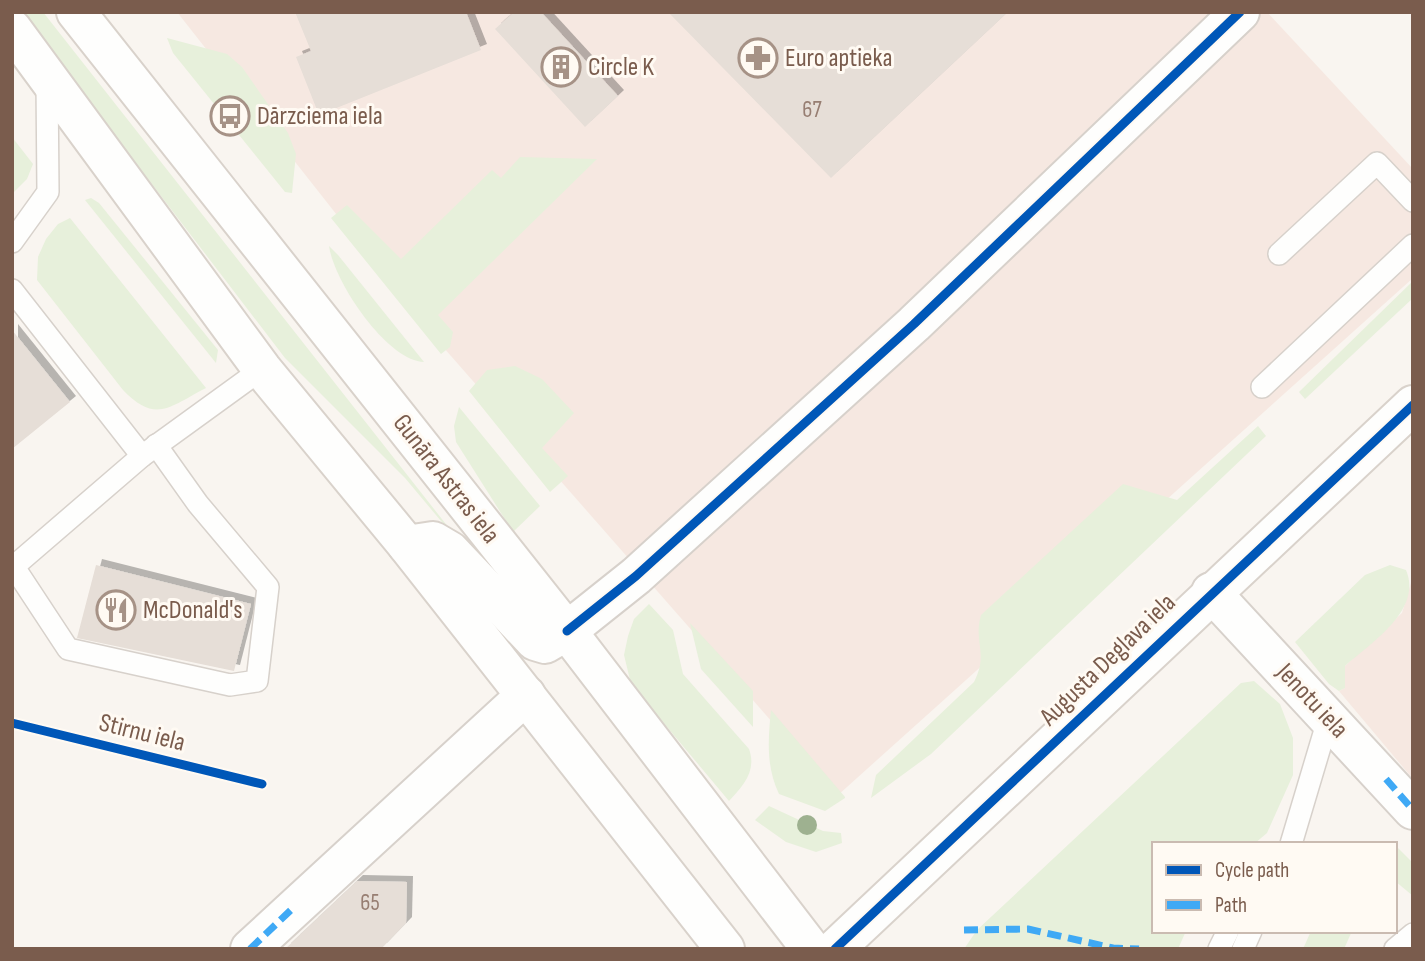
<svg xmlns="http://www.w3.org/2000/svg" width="1425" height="961" viewBox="0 0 1425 961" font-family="'Sofia Sans Condensed',sans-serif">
	<defs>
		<filter id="shadow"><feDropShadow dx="6" dy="-6" stdDeviation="0" flood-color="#0004"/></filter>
	</defs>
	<rect width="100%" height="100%" fill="#f9f5f0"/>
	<!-- commercial -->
	<g fill="#f6e8e1">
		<polygon points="177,12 1267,12 1413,169 1413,278 837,796 422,323"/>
		<polygon points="1413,576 1413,779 1339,691 1345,688 1345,666 1402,613"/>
	</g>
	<!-- green -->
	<g fill="#e7f0db">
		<polygon points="20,12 43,12 482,570 405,478 285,358"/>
		<polygon points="167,38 227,54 242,67 288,133 296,154 292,193 285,192 173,53"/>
		<polygon points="12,137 33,164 27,179 12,194"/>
		<polygon points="520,157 597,159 438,315 453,332 450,347 441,354 331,218 347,205 401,259 492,170 501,178"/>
		<polygon points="91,198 99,203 218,350 216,363 85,200"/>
		<path d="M70 218 206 388C169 407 156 424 123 390L37 280 38 257 46 239 58 224Z"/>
		<path d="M329 246 338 255 424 362C387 361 334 282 329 246Z"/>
		<polygon points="1413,281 1413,298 1305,399 1299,392"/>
		<polygon points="515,366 542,379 574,413 542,448 568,476 550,492 469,391 487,370"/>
		<polygon points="459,407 540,506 513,532 456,442 454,426"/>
		<path d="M1258 426 1266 436 931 754 871 798 876 775 974 682C989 653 973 643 981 615L1123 484 1177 500Z"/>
		<path d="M1390 565 1406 570C1423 610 1371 643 1345 666V688L1339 691 1329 684 1295 642 1365 575Z"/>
		<path d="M649 604 673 630 683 674 749 749C757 771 743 786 729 801L631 684 624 655 628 636 634 619Z"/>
		<polygon points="690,623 753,691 753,727 701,669"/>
		<polygon points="1254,681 1280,704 1293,738 1293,775 1267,833 1254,844 1154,844 1154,931 1186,931 1178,949 964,949 977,930 1241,683"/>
		<path d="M771 710 845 797V798L825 811 779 794C766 767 768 740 771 710Z"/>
		<polygon points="769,806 823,831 841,833 842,843 816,852 786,842 755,820"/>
		<polygon points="1395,845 1413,863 1413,896 1395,881"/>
		<polygon points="1311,931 1352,931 1344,949 1303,949"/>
	</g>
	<!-- building -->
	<g fill="#e6ded7" filter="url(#shadow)">
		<polygon points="295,12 466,12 481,50 319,115 296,57 311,51"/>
		<polygon points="514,12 541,12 618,96 585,127 495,29"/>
		<polygon points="668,12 1008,12 831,178"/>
		<polygon points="12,330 70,402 12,449"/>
		<polygon points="96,565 251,604 234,671 77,638"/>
		<polygon points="357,881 407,882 406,923 381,949 285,949"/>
	</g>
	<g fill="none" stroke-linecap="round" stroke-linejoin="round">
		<!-- lane casing -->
		<g stroke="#d7d1cb" stroke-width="24">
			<g id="lane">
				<polyline points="12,242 48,192 47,81"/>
				<polyline points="1279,254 1377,163 1413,201"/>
				<polyline points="12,290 142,456"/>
				<polyline points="1262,387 1413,245"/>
				<polyline points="14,567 68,649 230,685 257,681 268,587 198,504 156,445"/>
				<polyline points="12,568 142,456 262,369"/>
				<polyline points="1291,844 1328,720"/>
				<polyline points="1219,949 1228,931"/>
				<polyline points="1243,949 1251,931"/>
				<polyline points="1395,949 1413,934"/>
			</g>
		</g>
		<!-- street casing -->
		<g stroke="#d7d1cb" stroke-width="42">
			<g id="street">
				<polyline points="1211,592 1413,810"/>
				<polyline points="567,631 636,576 914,324 1240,12"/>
				<polyline points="250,949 526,695"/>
			</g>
		</g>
		<!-- secondary casing -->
		<g stroke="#d9d2cb" stroke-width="42">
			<g id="secondary">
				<polyline points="76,12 567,631 811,949"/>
				<polyline points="12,29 262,369 407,545 725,949"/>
				<polyline points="407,545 433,541 450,551 535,641 545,644 567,631"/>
				<polyline points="835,949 1413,405"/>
			</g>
		</g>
		<!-- lane -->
		<use href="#lane" stroke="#fefefd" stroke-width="21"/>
		<!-- street -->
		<use href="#street" stroke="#fefefd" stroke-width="38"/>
		<!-- secondary -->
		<use href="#secondary" stroke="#fefefd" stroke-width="38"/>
		<!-- quiet -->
		<g stroke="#3fa9f5" stroke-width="7" stroke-dasharray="14 7" stroke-linecap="butt">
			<polyline points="1386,779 1413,810"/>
			<polyline points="964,930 1028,929 1113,948 1139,949"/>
			<polyline points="250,949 292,909"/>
		</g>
		<!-- cycleway casing -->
		<g stroke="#fffaf3" stroke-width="13">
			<g id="cycleway">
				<polyline points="567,631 636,576 914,324 1240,12"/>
				<polyline points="12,723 262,784"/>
				<polyline points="835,949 1413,405"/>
			</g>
		</g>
		<!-- cycleway -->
		<use href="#cycleway" stroke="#0057b8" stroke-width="9"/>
	</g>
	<!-- trees -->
	<circle fill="#9eb190" cx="807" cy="825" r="10"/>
	<!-- icons -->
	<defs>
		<g id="pharmacy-ring" transform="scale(2.0125)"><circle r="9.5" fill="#fffaf3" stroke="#a69286" stroke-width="1.5"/><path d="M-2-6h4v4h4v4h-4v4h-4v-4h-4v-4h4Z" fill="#a69286"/></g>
		<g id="building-ring" transform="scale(2.0125)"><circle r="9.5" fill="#fffaf3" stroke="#a69286" stroke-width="1.5"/><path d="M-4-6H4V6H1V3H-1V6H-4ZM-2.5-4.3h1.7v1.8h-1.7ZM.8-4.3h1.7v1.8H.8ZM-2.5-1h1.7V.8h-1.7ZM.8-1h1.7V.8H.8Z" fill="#a69286"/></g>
		<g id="bus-ring" transform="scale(2.0125)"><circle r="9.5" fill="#fffaf3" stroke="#a69286" stroke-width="1.5"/><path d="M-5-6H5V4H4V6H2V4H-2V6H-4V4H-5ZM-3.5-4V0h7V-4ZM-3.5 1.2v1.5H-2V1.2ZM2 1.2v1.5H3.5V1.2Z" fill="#a69286"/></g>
		<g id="restaurant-ring" transform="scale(2.0125)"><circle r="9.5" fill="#fffaf3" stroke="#a69286" stroke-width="1.5"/><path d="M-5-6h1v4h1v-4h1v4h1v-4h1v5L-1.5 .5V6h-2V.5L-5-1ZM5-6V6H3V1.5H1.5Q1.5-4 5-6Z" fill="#a69286"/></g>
	</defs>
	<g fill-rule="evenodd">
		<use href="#pharmacy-ring" x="758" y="58"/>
		<use href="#building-ring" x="561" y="67"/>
		<use href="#bus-ring" x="230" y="116"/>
		<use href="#restaurant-ring" x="116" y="610"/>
	</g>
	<g text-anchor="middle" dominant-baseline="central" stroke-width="6" stroke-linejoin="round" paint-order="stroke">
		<!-- number labels -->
		<g font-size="23" fill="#977e72">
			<text x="812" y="110">67</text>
			<text x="370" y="903">65</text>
		</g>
		<!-- poi labels -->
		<g font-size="26" fill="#7a5c4d" stroke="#fffaf3" text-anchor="start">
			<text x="785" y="58">Euro aptieka</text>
			<text x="588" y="67">Circle K</text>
			<text x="257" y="116">Dārzciema iela</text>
			<text x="143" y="610">McDonald's</text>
		</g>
		<!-- street labels -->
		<g font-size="26" fill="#7a5c4d" stroke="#fffaf3">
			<text transform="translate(446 479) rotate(52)">Gunāra Astras iela</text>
			<text transform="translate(1108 660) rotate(-44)">Augusta Deglava iela</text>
			<text transform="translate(1312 701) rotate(47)">Jenotu iela</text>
			<text transform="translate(142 733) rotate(14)">Stirnu iela</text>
		</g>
	</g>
	<!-- border -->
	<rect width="1425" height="961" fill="none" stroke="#7a5c4d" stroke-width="28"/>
	<!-- legend -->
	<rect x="1152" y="842" width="245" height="91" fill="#fffaf3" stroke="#cabbb1" stroke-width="2"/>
	<rect x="1166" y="865" width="35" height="10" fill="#0057b8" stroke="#cabbb1" stroke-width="2"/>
	<text x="1215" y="877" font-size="21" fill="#7a5c4d">Cycle path</text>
	<rect x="1166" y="900" width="35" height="10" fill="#3fa9f5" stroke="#cabbb1" stroke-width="2"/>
	<text x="1215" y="912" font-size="21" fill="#7a5c4d">Path</text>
</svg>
